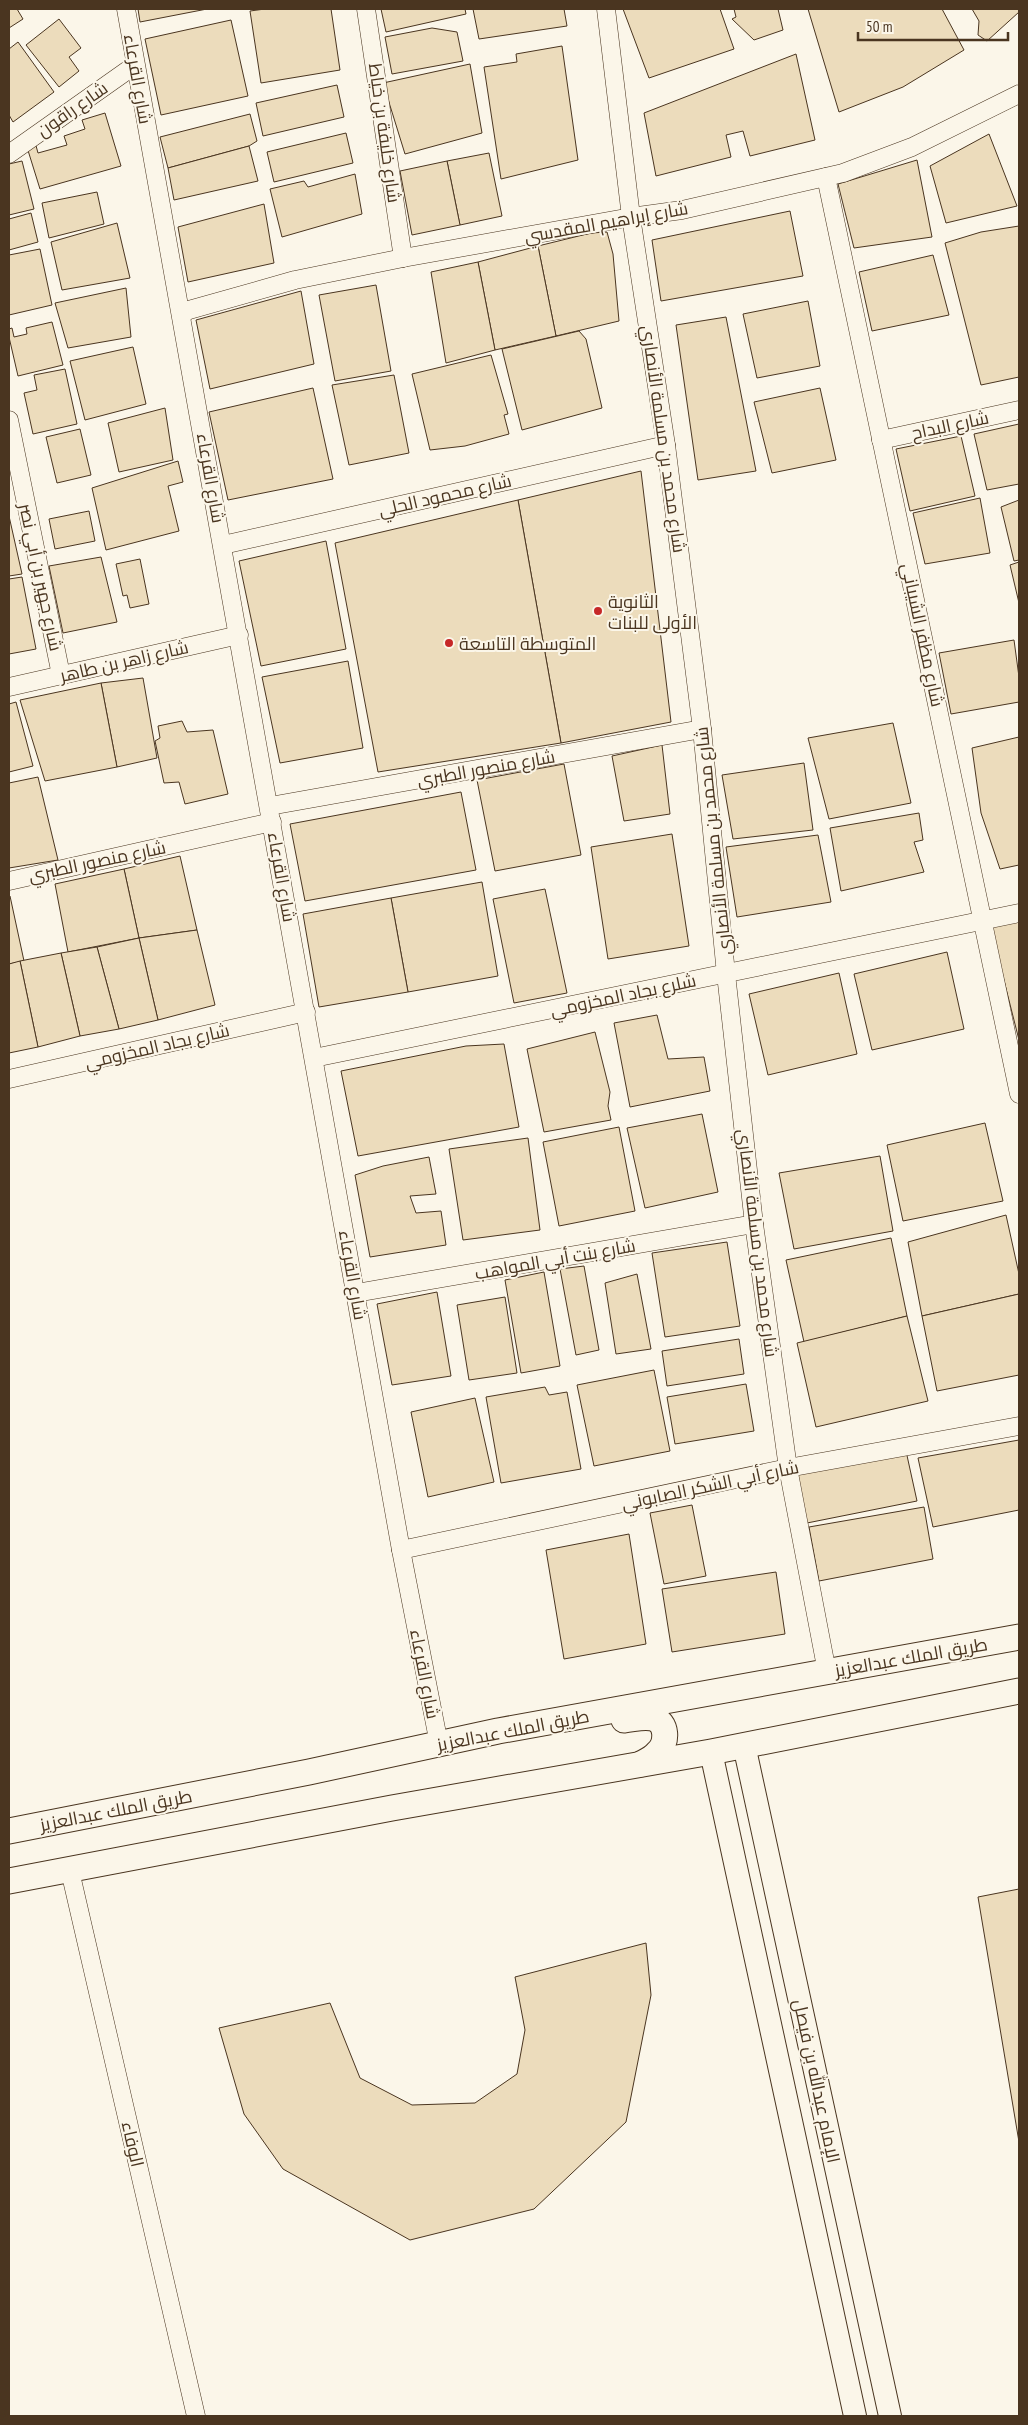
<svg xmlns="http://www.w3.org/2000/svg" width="1028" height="2425" viewBox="0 0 1028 2425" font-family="'PT Sans Narrow',Cairo,sans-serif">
	<rect width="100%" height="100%" fill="#fbf6e9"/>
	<!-- building -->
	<g fill="#ecdcbc" stroke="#4a3520">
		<polygon points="9,9 17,9 23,19 9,28"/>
		<polygon points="138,9 207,9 140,22"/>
		<polygon points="265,9 331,9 340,70 261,83 250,11"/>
		<polygon points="381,9 465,9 466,14 386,32"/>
		<polygon points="473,9 564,9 567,26 479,39"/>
		<polygon points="623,9 720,9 734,49 649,78"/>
		<polygon points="734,9 778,9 783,30 754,40 732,19 736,17"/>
		<polygon points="808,9 942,9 964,50 903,87 839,112"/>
		<polygon points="972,9 1019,9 1019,12 987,41 978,35 979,21"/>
		<polygon points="59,19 81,48 69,57 79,71 59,87 26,45"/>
		<polygon points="231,20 248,96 161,115 145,39"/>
		<polygon points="432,28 457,32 463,61 392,74 385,37"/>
		<polygon points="18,42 54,92 13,122 9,115 9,49"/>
		<polygon points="562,46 578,160 501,179 484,67 517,62 516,54"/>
		<polygon points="796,54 815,140 750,156 743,131 726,135 731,157 656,176 644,113"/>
		<polygon points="470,64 482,133 405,154 383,83"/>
		<polygon points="337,85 344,117 263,136 256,103"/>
		<polygon points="105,113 121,166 40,189 26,144 35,142 38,153 67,145 64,136 85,129 82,120"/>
		<polygon points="250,114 257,141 249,146 168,168 160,137"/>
		<polygon points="346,133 353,163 274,182 267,152"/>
		<polygon points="989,134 1017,206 946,223 930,166"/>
		<polygon points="249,146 258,181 174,200 168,168"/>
		<polygon points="489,153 502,216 460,225 447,161"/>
		<polygon points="917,160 932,237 854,248 838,184"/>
		<polygon points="22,161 34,209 9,215 9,164"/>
		<polygon points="447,161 460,225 412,235 400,171"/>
		<polygon points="355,174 362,214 282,237 270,189 304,181 308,187"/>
		<polygon points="97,192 104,224 49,238 42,203"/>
		<polygon points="264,204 274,263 188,282 178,227"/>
		<polygon points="790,211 803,276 661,301 652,240"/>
		<polygon points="31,213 38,242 9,250 9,219"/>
		<polygon points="117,223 130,278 62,290 51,242"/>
		<polygon points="1019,226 1019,377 981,385 945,243 981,232"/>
		<polygon points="607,232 613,254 619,321 556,336 538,246 591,233"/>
		<polygon points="538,246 556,336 495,350 478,262"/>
		<polygon points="40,249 52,305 9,315 9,255"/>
		<polygon points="933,255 949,315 872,331 859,272"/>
		<polygon points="478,262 495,350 446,363 431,272"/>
		<polygon points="376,285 391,371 335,381 319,295"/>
		<polygon points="126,288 131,337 68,348 55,303"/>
		<polygon points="301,291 314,364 210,389 196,320"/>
		<polygon points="808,301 820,366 757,378 743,314"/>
		<polygon points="726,317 756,471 698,480 676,325"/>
		<polygon points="52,322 63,365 18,376 9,337 9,329 12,328 14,337 27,334 26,328"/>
		<polygon points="579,331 586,339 602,408 522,430 502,349"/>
		<polygon points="133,347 146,404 85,420 70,361"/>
		<polygon points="491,355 508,414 504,415 509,434 465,446 430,450 412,374"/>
		<polygon points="65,369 77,424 33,434 24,393 37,390 34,375"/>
		<polygon points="394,375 409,453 349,465 332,385"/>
		<polygon points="313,388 333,479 228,500 209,412"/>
		<polygon points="820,388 836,460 772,473 754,402"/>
		<polygon points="165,408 173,460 119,472 108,423"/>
		<polygon points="1019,424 1019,484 987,490 974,434"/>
		<polygon points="80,429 91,475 57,483 46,437"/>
		<polygon points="961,436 975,496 910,511 896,449"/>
		<polygon points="178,461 183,482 168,486 179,531 106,550 92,488"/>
		<polygon points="641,471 671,722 561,743 518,500"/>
		<polygon points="980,498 990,553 925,564 913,513"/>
		<polygon points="518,500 561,743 378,772 335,543"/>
		<polygon points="1019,500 1019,560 1014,561 1001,507"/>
		<polygon points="89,511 95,541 55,549 49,519"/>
		<polygon points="9,516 22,574 9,576"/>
		<polygon points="326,541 346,649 261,666 239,561"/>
		<polygon points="101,557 117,622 63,633 49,566"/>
		<polygon points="140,559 149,604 130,608 127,595 123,596 116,564"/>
		<polygon points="1019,562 1019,603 1010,565"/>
		<polygon points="22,577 36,649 9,654 9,579"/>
		<polygon points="1014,640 1019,677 1019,702 951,714 939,653"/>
		<polygon points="348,661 363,748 280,763 262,677"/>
		<polygon points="143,678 157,758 117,767 101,683"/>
		<polygon points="101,683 117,767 45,781 20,700"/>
		<polygon points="16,702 33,766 9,772 9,704"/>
		<polygon points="182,721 187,732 213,730 228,794 185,804 179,782 164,783 155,741 160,738 158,726"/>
		<polygon points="893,723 911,803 829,819 808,738"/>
		<polygon points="1019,737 1019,865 1000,869 981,813 972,748"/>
		<polygon points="662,745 670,814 624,821 612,756"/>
		<polygon points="804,763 813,830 733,839 722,775"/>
		<polygon points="564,764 581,855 495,871 477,780"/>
		<polygon points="38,777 58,860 9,868 9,783"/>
		<polygon points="461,792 476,870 305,901 290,824"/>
		<polygon points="919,813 923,840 914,842 924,872 841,891 830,828"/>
		<polygon points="672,834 689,946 608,959 591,847"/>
		<polygon points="818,835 831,902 737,917 726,847"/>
		<polygon points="180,856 197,930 139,938 124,869"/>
		<polygon points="124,869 139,938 68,952 55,884"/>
		<polygon points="482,882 498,976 408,992 391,898"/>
		<polygon points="545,889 567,993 514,1003 493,899"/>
		<polygon points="10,896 24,961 9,964 9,897"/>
		<polygon points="391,898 408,992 319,1007 303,914"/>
		<polygon points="1019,918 1019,1040 990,925"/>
		<polygon points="197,930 215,1005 158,1020 139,938"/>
		<polygon points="139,938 158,1020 119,1029 97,947"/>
		<polygon points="97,947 119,1029 80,1036 61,953"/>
		<polygon points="947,952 964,1029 872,1050 854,974"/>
		<polygon points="61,953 80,1036 38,1047 20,961"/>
		<polygon points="20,961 38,1047 9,1053 9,964"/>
		<polygon points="839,973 857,1054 768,1075 749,994"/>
		<polygon points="657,1015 668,1059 704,1057 710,1091 630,1107 614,1023"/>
		<polygon points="595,1032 610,1092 608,1106 611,1120 544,1132 527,1049"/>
		<polygon points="504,1044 519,1127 358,1156 341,1071 466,1046"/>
		<polygon points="702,1114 718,1192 645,1208 627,1128"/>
		<polygon points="985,1123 1003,1201 903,1221 887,1145"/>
		<polygon points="619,1127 635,1211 559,1226 543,1142"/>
		<polygon points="528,1138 540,1230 463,1240 449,1149"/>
		<polygon points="880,1156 893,1231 794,1249 779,1173"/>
		<polygon points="429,1157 436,1194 410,1196 416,1213 441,1211 446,1245 370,1257 355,1175 383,1166"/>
		<polygon points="1006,1215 1019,1274 1019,1294 922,1316 908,1242"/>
		<polygon points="891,1238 907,1316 804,1342 786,1260"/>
		<polygon points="727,1242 740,1326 665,1337 652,1253"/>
		<polygon points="584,1266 599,1350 576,1355 560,1269"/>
		<polygon points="544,1272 560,1366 521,1373 505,1280"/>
		<polygon points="637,1274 651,1349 616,1354 605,1283"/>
		<polygon points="437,1292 451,1376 392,1385 377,1304"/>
		<polygon points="1019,1294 1019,1375 937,1391 922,1316"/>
		<polygon points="505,1297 517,1373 469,1380 457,1305"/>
		<polygon points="907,1316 928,1401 816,1427 797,1343"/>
		<polygon points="739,1339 744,1374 667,1386 662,1351"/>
		<polygon points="654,1370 670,1451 594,1466 577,1385"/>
		<polygon points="746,1384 754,1431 675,1444 667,1397"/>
		<polygon points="545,1387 549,1395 567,1392 581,1469 501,1483 486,1397"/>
		<polygon points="475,1398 494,1482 428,1497 411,1412"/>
		<polygon points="1019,1440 1019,1510 933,1527 918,1458"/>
		<polygon points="906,1451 917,1501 807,1523 797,1473"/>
		<polygon points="692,1505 706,1576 664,1584 650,1513"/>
		<polygon points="924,1507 933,1559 819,1581 809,1527"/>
		<polygon points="629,1534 646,1644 564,1659 546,1550"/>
		<polygon points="776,1572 785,1634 672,1652 662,1589"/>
		<polygon points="1019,1889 1019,2142 978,1897"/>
		<polygon points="646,1943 651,1995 626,2122 534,2209 410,2240 283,2169 244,2114 219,2028 330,2003 360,2078 412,2105 475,2103 517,2074 525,2030 515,1977"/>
	</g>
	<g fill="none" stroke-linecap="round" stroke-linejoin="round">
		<!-- minor casing -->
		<g stroke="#4a3520" stroke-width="19">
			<g id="minor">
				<polyline points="126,9 401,1550 439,1744"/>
				<polyline points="366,9 403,258"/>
				<polyline points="606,9 631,217 666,445 702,729 726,974 754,1224 788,1468 827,1672"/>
				<polyline points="9,154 135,65"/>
				<polyline points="826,177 1019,1094"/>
				<polyline points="182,314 189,310 295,280 403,258 631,217 682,210 843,173 912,147 1019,94"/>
				<polyline points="9,420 61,675"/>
				<polyline points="881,440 1019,410"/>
				<polyline points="223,545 666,445"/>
				<polyline points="9,687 239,635"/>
				<polyline points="270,806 702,729"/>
				<polyline points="9,881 272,822"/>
				<polyline points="314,1058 1019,913"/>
				<polyline points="9,1079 306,1012"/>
				<polyline points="356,1293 754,1224"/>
				<polyline points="401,1550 788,1468 1019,1426"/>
				<polyline points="70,1871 196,2416"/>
			</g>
		</g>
		<!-- tertiary casing -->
		<g stroke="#4a3520" stroke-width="24">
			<g id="tertiary">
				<polyline points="744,1745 890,2416"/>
				<polyline points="711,1752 855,2416"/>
			</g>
		</g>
		<!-- secondary casing -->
		<g stroke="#4a3520" stroke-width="27">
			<g id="secondary">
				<path d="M624 1720C634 1719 643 1716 652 1718 668 1721 668 1744 657 1753 653 1758 646 1761 641 1764"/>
				<polyline points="9,1831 309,1772 498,1731 1019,1637"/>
				<polyline points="9,1881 392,1808 711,1752 1019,1691"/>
			</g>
		</g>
		<!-- minor -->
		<use href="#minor" stroke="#fbf6e9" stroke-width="18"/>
		<!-- tertiary -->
		<use href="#tertiary" stroke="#fbf6e9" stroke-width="22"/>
		<!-- secondary -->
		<use href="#secondary" stroke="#fbf6e9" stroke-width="25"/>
	</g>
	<!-- markers -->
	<g fill="#c62828" stroke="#fbf6e9" stroke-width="2">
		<circle cx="598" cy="611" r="5"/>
		<circle cx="449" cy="643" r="5"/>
	</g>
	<g text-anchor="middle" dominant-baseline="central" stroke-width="4" stroke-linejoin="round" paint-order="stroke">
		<!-- street labels -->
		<g font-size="18" fill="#4a3520" stroke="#fbf6e9">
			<text transform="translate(138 79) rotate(80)">شارع القرعاء</text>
			<text transform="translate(72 109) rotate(-35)">شارع راقون</text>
			<text transform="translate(385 133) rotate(82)">شارع خليفة بن خياط</text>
			<text transform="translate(606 222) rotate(-10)">شارع إبراهيم المقدسي</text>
			<text transform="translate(950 425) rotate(-12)">شارع البداح</text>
			<text transform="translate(664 439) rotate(82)">شارع محمد بن مسلمة الأنصاري</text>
			<text transform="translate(211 478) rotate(80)">شارع القرعاء</text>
			<text transform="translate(445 495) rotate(-13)">شارع محمود الحلي</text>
			<text transform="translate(41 577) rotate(78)">شارع جهير بن أبي نصر</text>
			<text transform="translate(923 635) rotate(78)">شارع مظفر الشيباني</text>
			<text transform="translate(124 661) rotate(-13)">شارع زاهر بن طاهر</text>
			<text transform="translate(486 768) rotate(-10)">شارع منصور الطبري</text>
			<text transform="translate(713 841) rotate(-96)">شارع محمد بن مسلمة الأنصاري</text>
			<text transform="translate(97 861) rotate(-12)">شارع منصور الطبري</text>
			<text transform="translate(282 877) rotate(80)">شارع القرعاء</text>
			<text transform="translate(623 995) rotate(-12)">شلرع بجاد المخزومي</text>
			<text transform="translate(157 1046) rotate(-13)">شارع بجاد المخزومي</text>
			<text transform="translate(758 1243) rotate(83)">شارع محمد بن مسلمة الأنصاري</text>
			<text transform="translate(555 1259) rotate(-10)">شارع بنت أبي المواهب</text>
			<text transform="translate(353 1275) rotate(80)">شارع القرعاء</text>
			<text transform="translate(710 1485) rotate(-12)">شارع أبي الشكر الصابوني</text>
			<text transform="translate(911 1657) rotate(-10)">طريق الملك عبدالعزيز</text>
			<text transform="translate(425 1674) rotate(79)">شارع القرعاء</text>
			<text transform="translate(513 1730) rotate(-11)">طريق الملك عبدالعزيز</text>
			<text transform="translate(116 1810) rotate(-11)">طريق الملك عبدالعزيز</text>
			<text transform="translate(817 2081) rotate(78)">الإمام عبدالله بن فيصل</text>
			<text transform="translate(133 2144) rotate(77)">الوفاء</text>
		</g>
		<!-- poi labels -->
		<g font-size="18" fill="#4a3520" stroke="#fbf6e9" text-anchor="start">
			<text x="608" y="601">الثانوية<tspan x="608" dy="21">الأولى للبنات</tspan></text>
			<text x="459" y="643">المتوسطة التاسعة</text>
		</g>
	</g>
	<!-- border -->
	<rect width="1028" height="2425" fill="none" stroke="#4a3520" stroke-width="20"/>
	<!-- scale -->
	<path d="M858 32v8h150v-8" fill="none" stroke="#4a3520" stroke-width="2.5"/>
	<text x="866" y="32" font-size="15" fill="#4a3520" stroke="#fbf6e9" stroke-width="4" paint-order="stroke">50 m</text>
</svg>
